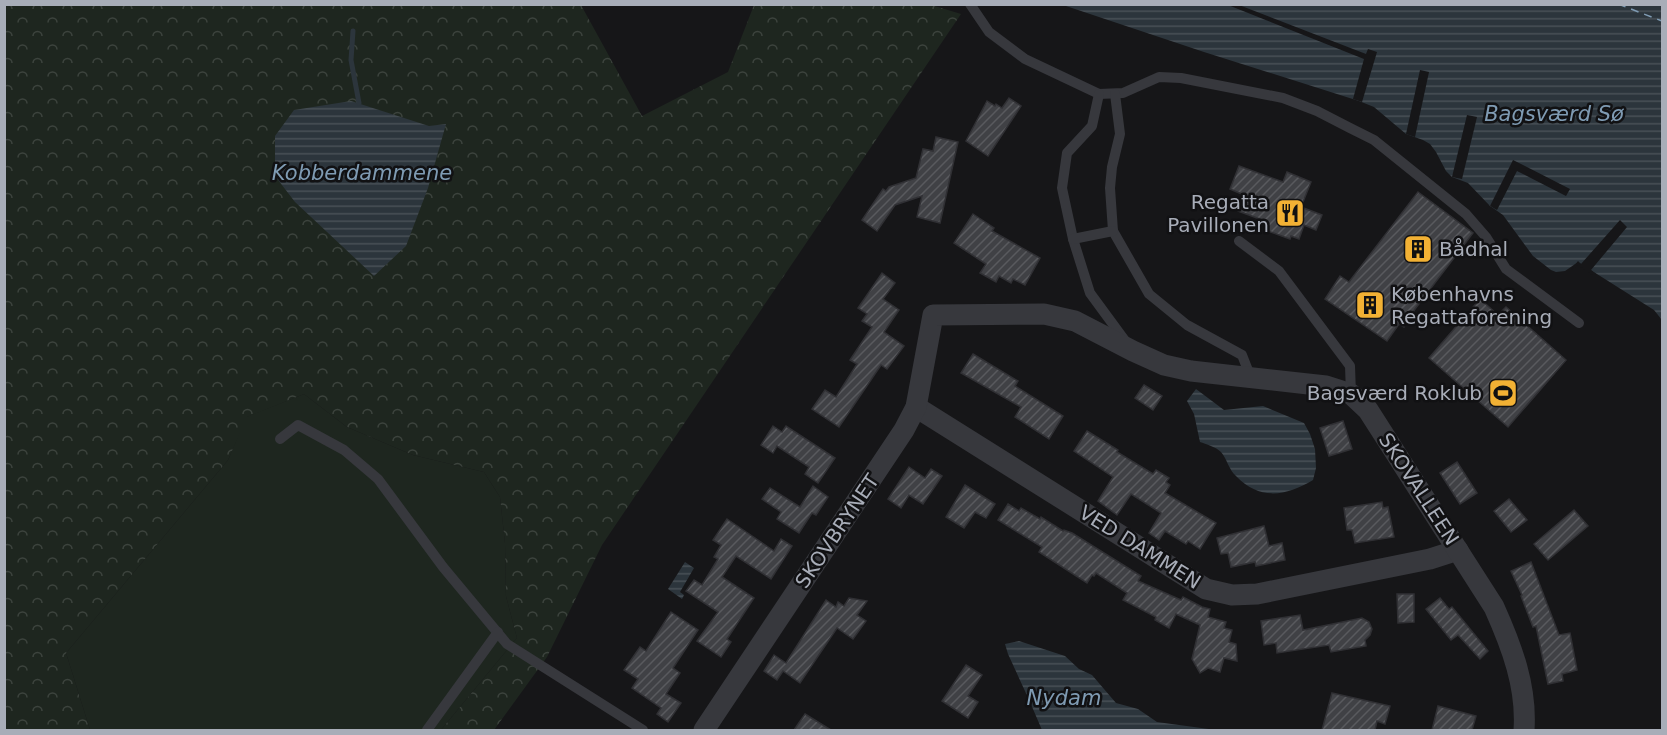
<svg xmlns="http://www.w3.org/2000/svg" width="1667" height="735" viewBox="0 0 1667 735" font-family="'DejaVu Sans',sans-serif">
	<defs>
		<pattern id="park-crowns" width="20" height="18" patternUnits="userSpaceOnUse" patternTransform="scale(1.5)"><rect width="20" height="18" fill="#1e261f"/><path d="M2 6a3 3 0 1 1 6 0M12 15a3 3 0 1 1 6 0" fill="none" stroke="#3c433d"/></pattern>
		<pattern id="water-rules" width="6" height="5" patternUnits="userSpaceOnUse" patternTransform="scale(1.5)"><rect width="6" height="5" fill="#2c353c"/><path d="M0 2.5h6" fill="none" stroke="#485056"/></pattern>
		<pattern id="building-hatch" width="6" height="6" patternUnits="userSpaceOnUse" patternTransform="scale(1.5)"><rect width="6" height="6" fill="#404145"/><path d="M-1 1l2-2M0 6l6-6M5 7l2-2" fill="none" stroke="#595a5e"/></pattern>
	</defs>
	<rect width="100%" height="100%" fill="#161618"/>
	<!-- grass -->
	<polygon fill="#1e261f" points="304,394 347,427 413,455 484,472 500,497 505,543 506,596 517,638 441,730 90,730 66,653 228,460 246,417"/>
	<!-- park -->
	<polygon fill="url(#park-crowns)" points="928,4 961,14 602,545 547,657 494,730 441,730 517,638 506,596 505,543 500,497 484,472 413,455 347,427 304,394 247,417 228,460 66,653 90,730 5,730 4,5 581,5 642,116 728,72 754,5"/>
	<!-- water -->
	<g fill="url(#water-rules)">
		<polygon points="1063,5 1662,5 1662,320 1654,310 1578,262 1565,271 1556,272 1551,270 1533,256 1503,215 1490,206 1468,183 1452,177 1446,171 1436,152 1430,144 1423,140 1406,134 1374,107 1359,101 1204,52"/>
		<polygon points="351,101 429,126 446,124 428,188 406,246 374,276 295,202 275,176 275,136 294,110"/>
		<path d="M1196 389 1224 410 1263 406 1304 423 1310 434 1315 449 1316 468 1313 480C1286 496 1260 501 1236 476 1229 470 1227 459 1221 452 1216 447 1206 444 1200 442L1194 414 1187 401Z"/>
		<polygon points="685,562 694,568 680,592 684,595 682,599 668,589"/>
		<polygon points="1019,641 1065,656 1079,669 1092,675 1116,703 1138,709 1157,722 1216,730 1042,730 1030,702 1008,654 1005,644"/>
	</g>
	<!-- pier -->
	<g fill="#161618">
		<polygon points="1228,5 1239,5 1366,54 1368,49 1377,52 1362,102 1353,99 1364,59"/>
		<polygon points="1420,70 1429,72 1415,137 1406,134"/>
		<polygon points="1467,115 1477,117 1462,179 1452,177"/>
		<polygon points="1513,160 1570,189 1566,196 1517,171 1497,210 1490,206"/>
		<polygon points="1620,220 1627,227 1591,270 1597,275 1595,277 1578,265 1571,270 1578,261 1581,264"/>
	</g>
	<g fill="none" stroke-linecap="round" stroke-linejoin="round">
		<!-- stream -->
		<polyline stroke="#2c353c" stroke-width="5" points="353,31 351,60 359,103"/>
		<!-- ferry -->
		<polyline stroke="#7f9bb3" stroke-width="1.5" stroke-dasharray="8 6" stroke-linecap="butt" points="1618,4 1662,21"/>
	</g>
	<!-- building -->
	<g fill="url(#building-hatch)" stroke="#303034" stroke-width="1.5">
		<polygon points="1009,98 1021,106 988,156 966,141 987,101 995,106 996,104 1002,108"/>
		<polygon points="936,137 958,142 940,223 917,217 922,196 895,205 877,231 862,220 883,189 886,191 889,187 916,178 923,149 933,151"/>
		<polygon points="1239,166 1283,182 1287,172 1311,182 1301,207 1322,215 1316,230 1304,225 1299,239 1291,236 1290,239 1265,230 1268,222 1238,211 1244,195 1230,189"/>
		<polygon points="1418,192 1473,233 1415,309 1404,327 1399,324 1387,341 1325,299 1340,276 1349,282"/>
		<polygon points="973,214 994,228 992,231 1040,258 1025,285 1013,279 1011,283 999,276 996,282 980,273 986,264 954,243"/>
		<polygon points="882,273 895,283 883,299 899,310 884,332 904,346 887,369 881,365 839,427 812,409 825,390 836,397 857,364 850,360 872,327 862,321 867,314 858,308"/>
		<polygon points="1480,299 1498,315 1506,307 1566,360 1508,427 1429,358"/>
		<polygon points="973,354 1018,381 1015,386 1063,416 1049,439 1015,417 1021,407 961,373"/>
		<polygon points="1144,385 1162,396 1153,410 1135,398"/>
		<polygon points="1343,421 1352,449 1329,456 1320,428"/>
		<polygon points="773,426 782,432 786,426 835,458 818,483 805,474 809,467 777,446 773,453 761,445"/>
		<polygon points="1087,431 1118,450 1117,452 1153,474 1156,470 1169,478 1166,482 1170,485 1165,493 1216,523 1200,549 1188,541 1186,544 1165,531 1159,540 1149,533 1161,513 1131,494 1117,515 1098,501 1113,477 1074,451"/>
		<polygon points="1457,462 1477,493 1460,504 1440,473"/>
		<polygon points="909,467 925,478 931,469 942,476 923,504 909,495 901,508 888,499"/>
		<polygon points="965,485 995,504 986,518 975,512 964,528 946,517"/>
		<polygon points="813,486 828,497 816,515 812,513 799,533 777,519 781,512 762,499 770,488 800,507"/>
		<polygon points="1509,499 1527,520 1511,532 1494,511"/>
		<polygon points="1382,502 1383,508 1388,507 1394,537 1355,543 1352,530 1347,530 1344,508"/>
		<polygon points="1008,504 1019,511 1021,508 1040,519 1041,517 1063,531 1064,530 1072,533 1141,576 1138,581 1181,600 1183,597 1202,607 1210,609 1208,617 1226,622 1224,628 1232,630 1229,642 1236,644 1237,661 1224,658 1220,672 1208,668 1200,673 1192,659 1200,625 1176,614 1169,628 1155,620 1156,617 1123,600 1127,593 1096,573 1094,576 1092,575 1087,583 1039,552 1042,547 998,520"/>
		<polygon points="1574,510 1588,526 1548,560 1534,544"/>
		<polygon points="727,519 774,551 781,539 792,546 771,579 736,556 722,577 754,598 727,639 731,642 721,657 697,641 718,612 686,591 694,580 702,585 718,559 714,557 721,545 713,540"/>
		<polygon points="1264,526 1269,546 1282,543 1285,560 1256,566 1255,562 1231,567 1228,553 1221,554 1217,538"/>
		<polygon points="1531,562 1559,635 1570,633 1577,670 1562,674 1563,681 1548,684 1536,626 1533,627 1521,596 1522,595 1511,571"/>
		<polygon points="1397,594 1414,594 1414,622 1398,623"/>
		<polygon points="849,598 867,601 857,615 866,621 853,639 837,628 800,683 783,671 777,680 764,671 774,655 786,663 826,600 836,607 838,602 844,606"/>
		<polygon points="1440,598 1449,609 1452,607 1488,651 1480,659 1458,635 1451,640 1426,609"/>
		<polygon points="671,612 698,630 673,668 680,673 666,694 681,703 668,722 657,714 661,708 632,688 638,679 624,670 640,647 646,651"/>
		<polygon points="1300,615 1303,630 1362,618 1369,622 1372,629 1370,635 1365,640 1366,646 1331,652 1329,645 1277,653 1276,643 1264,645 1261,621"/>
		<polygon points="966,665 982,675 968,696 978,702 968,718 942,701"/>
		<polygon points="1332,693 1390,706 1385,724 1377,721 1375,730 1322,730"/>
		<polygon points="1438,706 1476,716 1472,730 1432,730"/>
		<polygon points="805,714 831,730 794,730"/>
	</g>
	<g fill="none" stroke-linecap="round" stroke-linejoin="round">
		<!-- lane -->
		<g stroke="#37383d" stroke-width="10">
			<polyline points="970,4 989,32 1025,59 1099,94 1123,93 1159,77 1181,78 1283,98 1317,111 1350,128 1374,140 1466,214 1486,237 1506,269 1579,323"/>
			<polyline points="1099,94 1092,126 1067,153 1062,188 1073,239 1090,293 1126,342"/>
			<polyline points="1115,94 1120,134 1112,167 1110,188 1113,231 1149,294 1187,325 1242,355 1251,378"/>
			<polyline points="1073,239 1113,231"/>
			<polyline points="1239,241 1279,271 1350,366 1351,394"/>
			<polyline points="280,439 298,425 344,450 378,479 443,567 507,644 643,730"/>
			<polyline points="427,730 498,632"/>
		</g>
		<!-- street -->
		<g stroke="#37383d" stroke-width="21">
			<polyline points="916,407 1206,589 1232,595 1257,594 1430,559 1458,550"/>
			<path d="M704 730 904 430 916 407 933 315 1044 314 1075 321 1133 351 1164 365 1191 371 1326 386 1351 394 1368 410 1494 607C1512 647 1527 687 1524 730"/>
		</g>
	</g>
	<!-- icons -->
	<defs>
		<g id="restaurant-square" transform="scale(1.5)"><rect x="-9" y="-9" width="18" height="18" rx="4" fill="#f2b134" stroke="#111113"/><path d="M-5-6h1v4h1v-4h1v4h1v-4h1v5L-1.5 .5V6h-2V.5L-5-1ZM5-6V6H3V1.5H1.5Q1.5-4 5-6Z" fill="#111"/></g>
		<g id="building-square" transform="scale(1.5)"><rect x="-9" y="-9" width="18" height="18" rx="4" fill="#f2b134" stroke="#111113"/><path d="M-4-6H4V6H1V3H-1V6H-4ZM-2.5-4.3h1.7v1.8h-1.7ZM.8-4.3h1.7v1.8H.8ZM-2.5-1h1.7V.8h-1.7ZM.8-1h1.7V.8H.8Z" fill="#111"/></g>
		<g id="stadium-square" transform="scale(1.5)"><rect x="-9" y="-9" width="18" height="18" rx="4" fill="#f2b134" stroke="#111113"/><path d="M0-5a6.5 5 0 1 0 0 10a6.5 5 0 1 0 0-10ZM-3.5-1.8h7v3.6h-7Z" fill="#111"/></g>
	</defs>
	<g fill-rule="evenodd">
		<use href="#restaurant-square" x="1290" y="213"/>
		<use href="#building-square" x="1418" y="249"/>
		<use href="#building-square" x="1370" y="305"/>
		<use href="#stadium-square" x="1503" y="393"/>
	</g>
	<g text-anchor="middle" dominant-baseline="central" stroke-width="5" stroke-linejoin="round" paint-order="stroke">
		<!-- poi labels -->
		<g font-size="20" fill="#a8adb8" stroke="#111113" text-anchor="end">
			<text x="1269" y="202">Regatta<tspan x="1269" dy="23">Pavillonen</tspan></text>
			<text x="1439" y="249" text-anchor="start">Bådhal</text>
			<text x="1391" y="294" text-anchor="start">Københavns<tspan x="1391" dy="23">Regattaforening</tspan></text>
			<text x="1482" y="393">Bagsværd Roklub</text>
		</g>
		<!-- street labels -->
		<g font-size="20" fill="#a8adb8" stroke="#111113">
			<text transform="translate(1419 489) rotate(57)">SKOVALLEEN</text>
			<text transform="translate(837 531) rotate(-56)">SKOVBRYNET</text>
			<text transform="translate(1140 547) rotate(32)">VED DAMMEN</text>
		</g>
		<!-- water labels -->
		<g font-size="21" font-style="italic" fill="#7f9bb3" stroke="#111113">
			<text x="1554" y="114">Bagsværd Sø</text>
			<text x="362" y="173">Kobberdammene</text>
			<text x="1064" y="698">Nydam</text>
		</g>
	</g>
	<!-- border -->
	<rect width="1667" height="735" fill="none" stroke="#a8adb8" stroke-width="12"/>
</svg>
